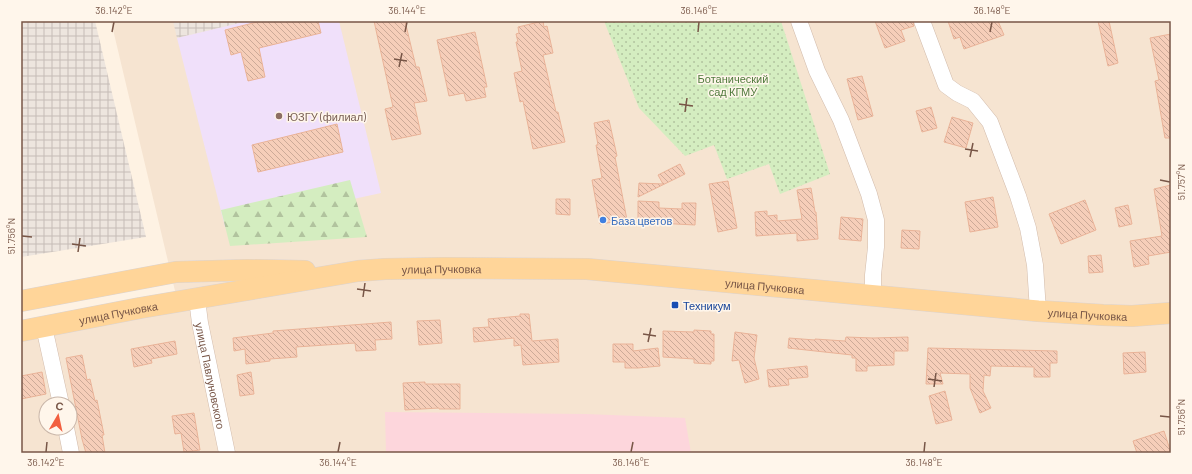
<svg xmlns="http://www.w3.org/2000/svg" width="1192" height="474" viewBox="0 0 1192 474" font-family="Barlow,sans-serif">
	<defs>
		<pattern id="industrial-grid" width="8" height="8" patternUnits="userSpaceOnUse"><rect width="8" height="8" fill="#ede5de"/><path d="M0 4h8M4 0v8" fill="none" stroke="#c5bcb6"/></pattern>
		<pattern id="grass-dots" width="8" height="8" patternUnits="userSpaceOnUse"><rect width="8" height="8" fill="#d4edc0"/><path d="M2 2h.1M6 6h.1" fill="none" stroke="#b1c39e" stroke-width="1.8" stroke-linecap="round"/></pattern>
		<pattern id="forest-firs" width="22" height="20" patternUnits="userSpaceOnUse"><rect width="22" height="20" fill="#d4edc0"/><path d="M5 1l3.5 6h-7zM16 11l3.5 6h-7z" fill="#b1c39e"/></pattern>
		<pattern id="building-back-hatch" width="6" height="6" patternUnits="userSpaceOnUse"><rect width="6" height="6" fill="#f6ceb9"/><path d="M-1 5l2 2M0 0l6 6M5-1l2 2" fill="none" stroke="#ccaa98"/></pattern>
	</defs>
	<rect width="100%" height="100%" fill="#fef2e3"/>
	<!-- residential -->
	<path fill="#f6e4d1" fill-rule="evenodd" d="M111 21H1171V453H21V325L176 295ZM46 404H70V428H46Z"/>
	<!-- industrial -->
	<g fill="url(#industrial-grid)">
		<polygon points="21,21 95,21 146,237 21,257"/>
		<polygon points="173,21 248,21 177,38"/>
	</g>
	<!-- education -->
	<polygon fill="#f0e0fa" points="248,21 339,21 381,193 225,227 177,38"/>
	<!-- medical -->
	<polygon fill="#fdd6dc" points="385,412 586,414 685,418 691,453 386,453"/>
	<!-- grass -->
	<polygon fill="url(#grass-dots)" points="604,21 781,21 830,174 780,194 769,164 727,179 714,145 685,156 639,108"/>
	<!-- forest -->
	<polygon fill="url(#forest-firs)" points="350,180 367,237 230,246 221,210"/>
	<!-- building -->
	<g fill="url(#building-back-hatch)" stroke="#eab398">
		<polygon points="261,21 318,21 321,33 259,48 265,77 248,81 241,52 231,55 225,30"/>
		<polygon points="374,21 405,21 416,67 419,67 427,101 414,103 421,134 392,140 385,109 393,107"/>
		<polygon points="543,21 544,27 547,26 553,53 543,55 556,112 558,112 565,142 533,149 523,101 520,102 514,73 522,71 516,42 518,42 516,34 519,33 518,27"/>
		<polygon points="875,21 913,21 914,26 901,30 905,41 885,48"/>
		<polygon points="948,21 998,21 1004,35 964,49 960,37 954,39"/>
		<polygon points="1098,21 1109,21 1118,63 1108,66"/>
		<polygon points="475,32 487,87 484,87 486,97 466,101 464,93 449,96 437,40"/>
		<polygon points="1171,34 1171,138 1165,138 1155,81 1159,80 1150,38"/>
		<polygon points="862,76 873,116 858,120 847,79"/>
		<polygon points="931,107 937,128 922,132 916,111"/>
		<polygon points="952,117 973,123 966,148 944,142"/>
		<polygon points="609,120 617,156 615,157 627,220 600,224 592,180 602,178 596,145 598,145 594,123"/>
		<polygon points="337,124 343,152 258,172 252,145"/>
		<polygon points="680,164 685,174 638,197 639,183 663,184 658,175"/>
		<polygon points="728,181 737,228 718,232 709,184"/>
		<polygon points="1171,185 1171,252 1148,256 1149,264 1134,267 1130,241 1162,236 1154,189"/>
		<polygon points="811,188 815,212 816,212 818,239 797,241 797,233 756,236 755,212 767,211 767,216 777,215 777,221 802,219 797,190"/>
		<polygon points="993,197 998,227 970,232 965,202"/>
		<polygon points="556,199 570,199 570,215 556,214"/>
		<polygon points="1085,200 1096,230 1061,244 1049,214"/>
		<polygon points="638,201 659,202 659,208 682,209 682,203 696,203 695,225 638,222"/>
		<polygon points="1128,205 1132,224 1119,227 1115,208"/>
		<polygon points="841,217 863,219 861,241 839,239"/>
		<polygon points="902,230 920,231 919,249 901,248"/>
		<polygon points="1101,255 1103,272 1089,273 1088,256"/>
		<polygon points="520,314 529,314 532,341 558,339 559,362 523,365 521,345 514,346 514,338 474,342 473,328 489,327 488,319 520,316"/>
		<polygon points="440,320 442,343 419,345 417,321"/>
		<polygon points="391,322 392,339 375,340 376,350 356,351 355,343 296,347 297,357 270,359 270,361 246,364 245,349 234,351 233,338 273,333 273,331"/>
		<polygon points="694,330 711,331 711,334 714,334 714,361 711,361 711,364 694,363 694,359 663,357 663,331 694,332"/>
		<polygon points="735,332 757,335 754,358 759,379 745,383 739,360 732,361"/>
		<polygon points="846,337 873,338 908,337 908,351 894,351 894,365 867,366 867,371 856,371 856,358 852,358 852,355 788,348 789,338 815,340 815,339 845,341"/>
		<polygon points="175,341 177,354 151,359 152,363 134,367 131,349"/>
		<polygon points="613,344 633,344 633,351 658,348 660,366 638,368 625,368 625,362 613,362"/>
		<polygon points="928,348 1057,351 1057,363 1050,363 1050,377 1034,377 1034,367 991,366 990,376 984,375 983,391 991,408 980,413 970,388 970,374 940,373 943,384 926,384"/>
		<polygon points="1145,352 1146,372 1124,374 1123,353"/>
		<polygon points="82,355 87,380 90,379 95,401 97,400 104,435 102,435 105,453 86,453 82,439 66,358"/>
		<polygon points="807,366 808,377 788,379 789,385 769,387 767,370"/>
		<polygon points="42,372 46,394 21,399 21,376"/>
		<polygon points="251,372 254,394 240,396 237,375"/>
		<polygon points="425,382 425,384 460,384 460,409 439,409 439,408 405,410 403,383"/>
		<polygon points="945,391 952,420 936,424 929,396"/>
		<polygon points="194,413 200,450 184,452 181,433 175,434 172,416"/>
		<polygon points="1164,431 1171,453 1137,453 1133,441"/>
	</g>
	<g fill="none" stroke-linecap="round" stroke-linejoin="round">
		<!-- minor casing -->
		<g stroke="#d2bbab" stroke-width="17">
			<g id="minor">
				<polyline points="799,21 817,71 841,120 869,194 876,220 876,247 873,275 873,296"/>
				<polyline points="922,21 946,85 957,93 973,101 990,122 1018,196 1028,228 1035,265 1038,311"/>
				<path id="s1" d="M197 299 200 323 227 453"/>
				<polyline points="44,327 61,404"/>
				<polyline points="66,428 71,453"/>
			</g>
		</g>
		<!-- major casing -->
		<g stroke="#dcd3cf" stroke-width="22">
			<g id="major">
				<polyline points="21,301 176,272 248,270 305,271"/>
				<path id="s2" d="M21 331 140 308 358 271 385 269 444 268 587 269 1038 311 1103 315 1132 316 1171 313"/>
			</g>
		</g>
		<!-- minor -->
		<use href="#minor" stroke="#fff" stroke-width="16"/>
		<!-- major -->
		<use href="#major" stroke="#ffd599" stroke-width="21"/>
	</g>
	<!-- ticks -->
	<path fill="none" stroke="#785647" stroke-width="1.5" d="M112 32 114 22M405 32 407 22M698 32 699 22M990 32 992 22M394 59 407 61M399 67 402 53M679 104 693 106M685 112 687 98M965 149 978 151M970 157 973 143M1160 180 1170 182M22 236 32 237M72 244 86 246M78 252 80 238M357 289 371 291M363 297 365 283M643 334 656 336M648 342 651 328M928 379 942 381M934 387 936 373M1160 416 1170 417M46 452 47 442M338 452 340 442M631 452 633 442M924 452 925 442"/>
	<!-- markers -->
	<circle fill="#8d6e63" stroke="#fff6eb" stroke-width="1.5" cx="279" cy="116" r="4"/>
	<circle fill="#3f7fe0" stroke="#fff6eb" stroke-width="1.5" cx="603" cy="220" r="4"/>
	<rect fill="#1a4fb4" stroke="#fff6eb" stroke-width="1.5" x="671" y="301" width="8" height="8" rx="2"/>
	<g text-anchor="middle" dominant-baseline="central" stroke-width="3" stroke-linejoin="round" paint-order="stroke">
		<!-- park labels -->
		<g font-size="11" fill="#507a3c" stroke="#fff6eb">
			<text x="733" y="78">Ботанический<tspan x="733" dy="13">сад КГМУ</tspan></text>
		</g>
		<!-- education labels -->
		<g font-size="11" fill="#785e54" stroke="#fff6eb" text-anchor="start">
			<text x="287" y="116">ЮЗГУ (филиал)</text>
		</g>
		<!-- shop labels -->
		<g font-size="11" fill="#366cbe" stroke="#fff6eb" text-anchor="start">
			<text x="611" y="220">База цветов</text>
		</g>
		<!-- street labels -->
		<g font-size="11" fill="#785647" stroke="#fff6eb">
			<text stroke="none"><textPath href="#s2" startOffset="426">улица Пучковка</textPath></text>
			<text stroke="none"><textPath href="#s2" startOffset="750">улица Пучковка</textPath></text>
			<text stroke="none"><textPath href="#s2" startOffset="99">улица Пучковка</textPath></text>
			<text stroke="none"><textPath href="#s2" startOffset="1074">улица Пучковка</textPath></text>
			<text stroke="none"><textPath href="#s1" startOffset="78">улица Павлуновского</textPath></text>
		</g>
		<!-- transit labels -->
		<g font-size="11" fill="#164399" stroke="#fff6eb" text-anchor="start">
			<text x="683" y="305">Техникум</text>
		</g>
	</g>
	<!-- border -->
	<rect width="1192" height="474" fill="none" stroke="#fff6eb" stroke-width="44"/>
	<!-- north arrow -->
	<g transform="translate(58 416) rotate(9)"><circle r="19" fill="#fff6eb" stroke="#c9b6a9"/>
	<path d="M0-3L7 15L0 10L-7 15Z" fill="#f25f3f"/>
	<text y="-6" font-size="11" font-weight="bold" text-anchor="middle" fill="#785647">С</text>
	</g>
	<rect x="22" y="22" width="1148" height="430" fill="none" stroke="#785647" stroke-width="1.5"/>
	<g font-size="10" text-anchor="middle" fill="#785647">
		<text x="114" y="14">36.142°E</text>
		<text x="407" y="14">36.144°E</text>
		<text x="699" y="14">36.146°E</text>
		<text x="992" y="14">36.148°E</text>
		<text transform="translate(1181 182) rotate(-90)" y="4">51.757°N</text>
		<text transform="translate(11 236) rotate(-90)" y="4">51.756°N</text>
		<text transform="translate(1181 417) rotate(-90)" y="4">51.756°N</text>
		<text x="46" y="466">36.142°E</text>
		<text x="338" y="466">36.144°E</text>
		<text x="631" y="466">36.146°E</text>
		<text x="924" y="466">36.148°E</text>
	</g>
</svg>
